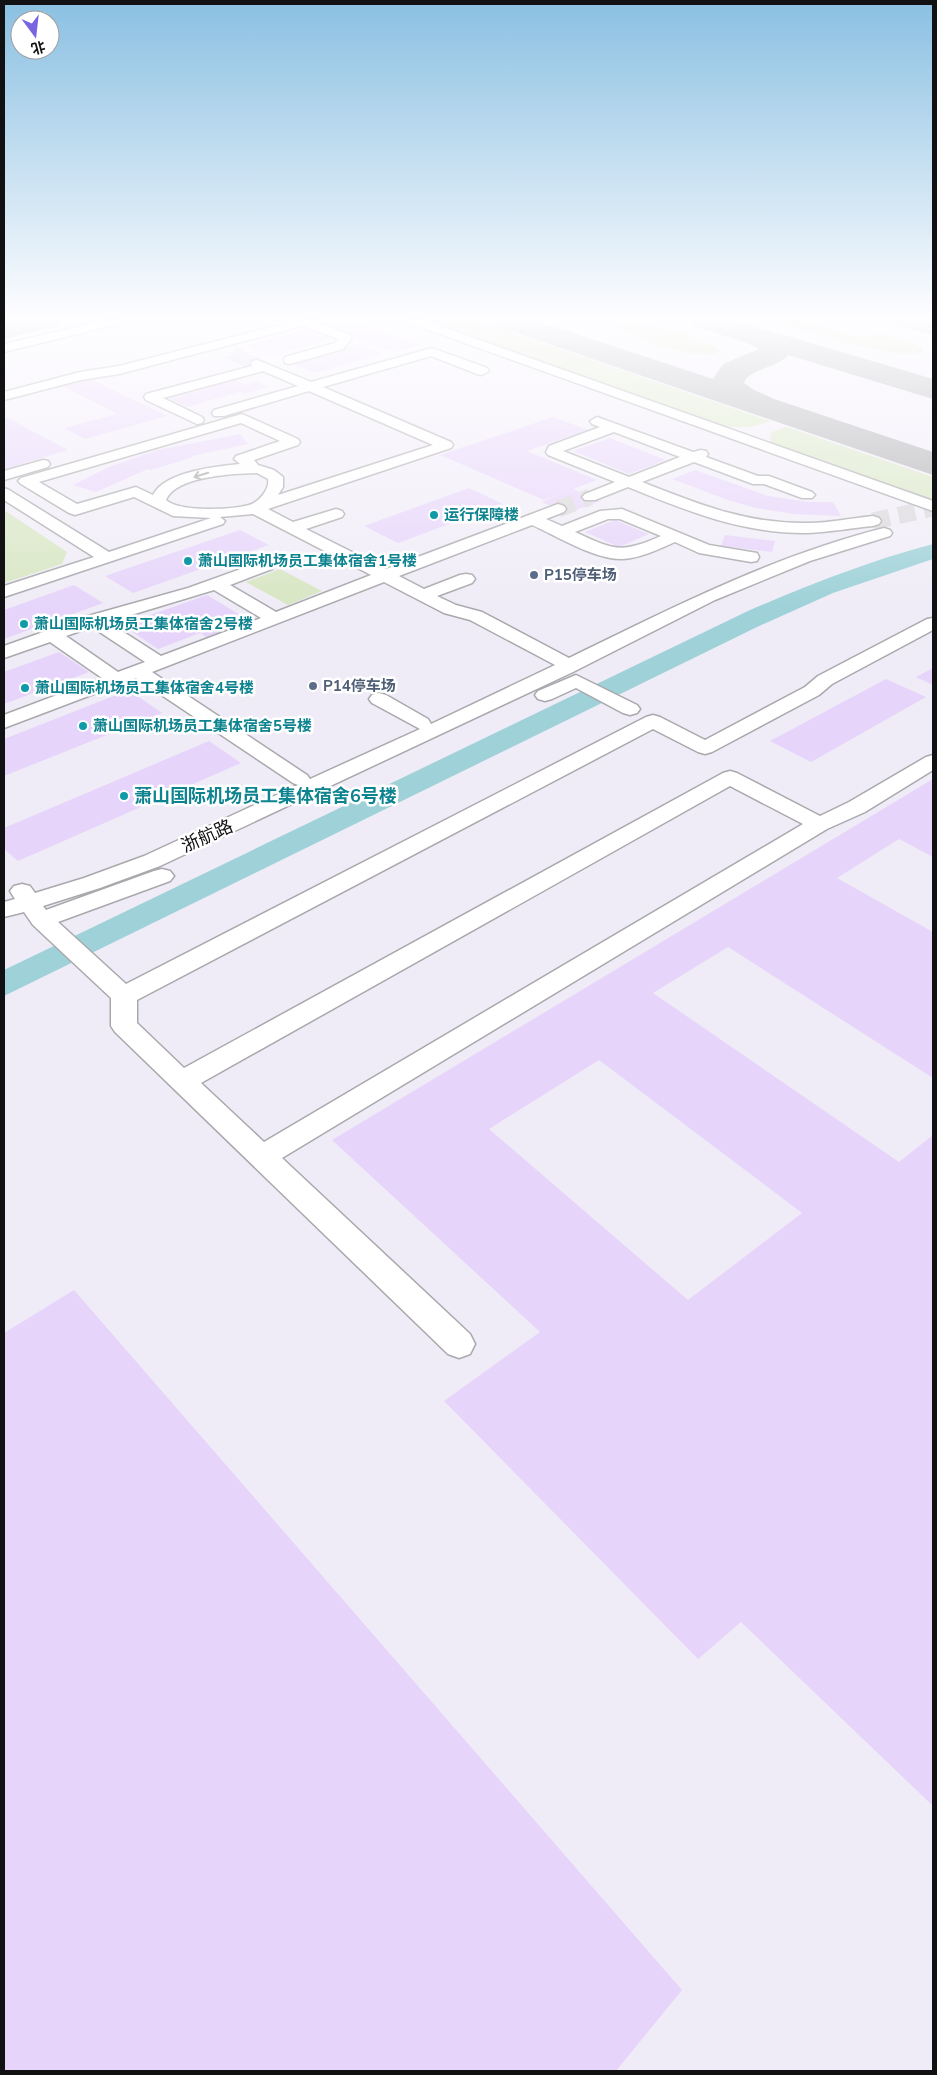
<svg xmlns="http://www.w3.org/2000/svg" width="937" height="2075" viewBox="0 0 937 2075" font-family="'Nunito Sans','Noto Sans SC',sans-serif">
	<rect width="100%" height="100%" fill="#fcfaff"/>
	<!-- built -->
	<rect fill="#f0ecf7" x="4" y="320" width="929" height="1751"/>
	<!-- green -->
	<g fill="#d7e6c3">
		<path d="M424 320H475L770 421C753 428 739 429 721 425Z"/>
		<path d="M768 320H798L863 339 883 333 918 346 923 349 922 352C899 362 797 328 768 320Z"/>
		<path d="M631 322 684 333 721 350C706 366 635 338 617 328V325Z"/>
		<polygon points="787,427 933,477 933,501 775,445 771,441 770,436 772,432"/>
		<polygon points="4,510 67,552 62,564 4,583"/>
		<polygon points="280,569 322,591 288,605 246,582"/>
	</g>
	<!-- water -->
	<path fill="#9ed1d8" d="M933 544V559L833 593 757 627 4 996V970L750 610C811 584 869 561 933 544Z"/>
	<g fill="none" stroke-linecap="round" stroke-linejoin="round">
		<!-- taxiway -->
		<g fill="#abaaae" fill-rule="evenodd">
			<polygon points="11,320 63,320 58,326 4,339 4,321"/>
			<path d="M491 320H534L713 379 723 364 759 349 747 343 693 326 688 320H733L933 379V399L788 355C778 368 748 369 744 383L754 390 774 399 933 452V475L496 326Z"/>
			<polygon points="894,320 933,320 933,335 898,326"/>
		</g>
	</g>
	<!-- building -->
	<g fill="#e6d4fa" fill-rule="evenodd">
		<polygon points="350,320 419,345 394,352 325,326"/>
		<polygon points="306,330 331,339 271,356 247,345"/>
		<polygon points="357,344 382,354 315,373 291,363"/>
		<polygon points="243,352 267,362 247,367 222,357"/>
		<polygon points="91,379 167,416 85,439 64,428 117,414 63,386"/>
		<polygon points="235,380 245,385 256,381 268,387 244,394 240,392 187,407 169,399"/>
		<polygon points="4,416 68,450 4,469"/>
		<polygon points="553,417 588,430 527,451 597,480 573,489 600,501 568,513 542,502 560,494 544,500 440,455"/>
		<polygon points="240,434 248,444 192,456 193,457 151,470 148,469 96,492 73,485 109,467 157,450"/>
		<polygon points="610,438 666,460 629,474 573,451"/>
		<polygon points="695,470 768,496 809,502 833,502 841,516 794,514 756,508 728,500 672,479"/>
		<polygon points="469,488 503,504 398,543 364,526"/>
		<polygon points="615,520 649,534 619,547 585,532"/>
		<polygon points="240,530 269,545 133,593 105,576"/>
		<polygon points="725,535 775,541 772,552 721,546"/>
		<polygon points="74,585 103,603 4,639 4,610"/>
		<polygon points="207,595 252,622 209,639 200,633 158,649 122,625"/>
		<polygon points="59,652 89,672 4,704 4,672"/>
		<polygon points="933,668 933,685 916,677"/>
		<polygon points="886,679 926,697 811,762 770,741"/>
		<polygon points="129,690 162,713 4,776 4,739"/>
		<polygon points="209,741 241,763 18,861 4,849 4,828"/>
		<path d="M933 779V857L899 839 837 878 933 932V1078L728 947 653 993 899 1162 933 1135V1806L741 1622 698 1659 444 1401 540 1332 332 1140ZM599 1060 802 1213 688 1300 489 1129Z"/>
		<polygon points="74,1290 682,1990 616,2071 4,2071 4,1333"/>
	</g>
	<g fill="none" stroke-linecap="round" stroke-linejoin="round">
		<!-- minor-tunnel-far1 -->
		<polyline stroke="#d9d7db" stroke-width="14" stroke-dasharray="14 7" stroke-linecap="butt" points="233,354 257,364"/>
		<!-- minor-tunnel -->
		<g stroke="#d9d7db" stroke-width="17" stroke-dasharray="17 9" stroke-linecap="butt">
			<polyline points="558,509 590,497"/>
			<polyline points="873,521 933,508"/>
		</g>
		<!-- minor casing -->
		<g stroke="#a9a8ac" stroke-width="3">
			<g id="minor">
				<polygon points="106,320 125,320 123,323 4,352 4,344"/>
				<polygon points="299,320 319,320 318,323 350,335 352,338 343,349 290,364 285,363 284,360 285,357 335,343 338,339 308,328 306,325 119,374 81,380 4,400 4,392 80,372 119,366"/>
				<polygon points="407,320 423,320 933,501 933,511 409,323"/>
				<path d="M432 348 487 368 489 371 482 375 477 374 431 356 323 387 451 442 453 445 451 448 268 509 293 522 336 509 342 511 344 514 342 517 306 529 386 569 558 504 564 506 566 509 564 512 546 519 562 526 600 511 622 509 709 545 757 553 759 557 757 561 751 562 699 553 675 542C659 549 641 558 623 559 595 560 557 536 532 525L399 576 424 589 460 575 466 574 472 575 475 579 472 583 437 596 456 605 482 612 569 658C671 608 773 556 884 528L890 530 892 533 890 536 810 561 715 600 573 672 160 866 100 888 43 906 46 910 154 871 162 869 170 871 174 876 170 881 58 922 126 984 646 717 653 715 660 717 705 740 805 687 818 676 927 619 933 618V630L832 684 819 695 712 752 705 754 698 752 653 729 137 1000V1023L184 1068 723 773 730 771 737 773 820 816 849 802 926 757 933 755V770L865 812 827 829 282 1158 470 1334 475 1344 470 1354 459 1358 448 1354 115 1032 111 1026V998L33 925 24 912 4 917V902L15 899 10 891 14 886 22 884 30 886 35 893 84 878 144 856 298 785 293 783 136 678 4 728V715L102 678 50 642 4 658V646L88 616 188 588 266 560 272 561 274 565 272 569 230 585 276 612 371 575 253 514 220 517 225 521 223 524 4 597V586L94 557 4 500V488L9 490 109 552 211 518 173 516 134 497 75 515 69 513 21 484 18 481 21 478 242 414 298 439 300 442 298 445 254 460 258 465 274 470 283 477V487L278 495 433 445 309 391 224 416H214L212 413 214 410 298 386 263 371 163 398 202 417 204 420 202 423 197 424 146 400 144 397 146 394 252 366 251 364 252 361 257 360 311 382ZM241 423 280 441 236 456 234 459 240 464C217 466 164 472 153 495L136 487 77 504 39 482ZM234 474 257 473 268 479C270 489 259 502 249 505 232 510 179 512 166 500 174 480 214 476 234 474ZM608 519H620L661 536C620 554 614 550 575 532ZM384 582 444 613 470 620 555 665 431 724 428 719 386 695 379 693 372 695 369 699 372 703 420 729 310 779 307 775 152 672ZM214 590 261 618 161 656 108 622ZM92 627 145 662 118 672 66 636ZM730 786 803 824 264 1142 201 1083Z"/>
				<path d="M597 417 693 452 701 450 706 451 708 454 706 457 758 476H769L812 492 815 495 812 498H802L764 484H753L694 462 642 482C698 504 746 524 808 523 830 523 852 518 873 516L879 518 881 521 879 524 873 526C852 528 830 532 808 533 743 534 687 511 628 487L595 500H585L582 497 585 494 615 482 548 455 546 452 549 446 600 427 592 424 590 421ZM614 432 680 457 629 477 563 451Z"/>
				<polygon points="43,460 48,461 50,464 48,467 4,480 4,471"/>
				<polygon points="576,675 637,705 640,709 637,713 630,715 623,713 576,688 552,699 545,701 538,699 535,695 538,691"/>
			</g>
		</g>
		<!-- minor -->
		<use href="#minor" fill="#fff" fill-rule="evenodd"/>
	</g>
	<!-- one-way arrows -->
	<defs><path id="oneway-shaft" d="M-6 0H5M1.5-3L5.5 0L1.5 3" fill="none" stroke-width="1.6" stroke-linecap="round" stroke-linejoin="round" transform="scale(1.25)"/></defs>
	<use stroke="#a09fa0" href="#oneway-shaft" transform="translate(201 475) rotate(163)"/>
	<!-- sky -->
	<linearGradient id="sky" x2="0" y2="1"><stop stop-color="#8ac0e2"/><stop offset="0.52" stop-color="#fefdff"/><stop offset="1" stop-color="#fefdff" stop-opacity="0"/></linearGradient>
	<rect width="937" height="610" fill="url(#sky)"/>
	<!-- markers -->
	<g fill="#0f9aa8" stroke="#fff" stroke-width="2">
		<circle cx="434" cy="515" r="5"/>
		<circle cx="188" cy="561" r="5"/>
		<circle cx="24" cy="624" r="5"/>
		<circle cx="25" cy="688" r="5"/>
		<circle cx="83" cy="726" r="5"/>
		<circle cx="124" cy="796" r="5"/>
	</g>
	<g fill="#5c6f8a" stroke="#fff" stroke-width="2">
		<circle cx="534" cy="575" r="5"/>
		<circle cx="313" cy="686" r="5"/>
	</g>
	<g text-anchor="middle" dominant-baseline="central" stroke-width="5" stroke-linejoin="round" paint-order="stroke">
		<!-- far-culture labels -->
		<g font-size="15" font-weight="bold" fill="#0d838f" stroke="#fff" text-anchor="start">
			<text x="444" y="515">运行保障楼</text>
			<text x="198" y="561">萧山国际机场员工集体宿舍1号楼</text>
			<text x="34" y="624">萧山国际机场员工集体宿舍2号楼</text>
			<text x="35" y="688">萧山国际机场员工集体宿舍4号楼</text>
			<text x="93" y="726">萧山国际机场员工集体宿舍5号楼</text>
		</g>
		<!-- far-service labels -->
		<g font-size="15" font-weight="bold" fill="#4e5e75" stroke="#fff" text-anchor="start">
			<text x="544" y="575">P15停车场</text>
			<text x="323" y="686">P14停车场</text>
		</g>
		<!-- culture labels -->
		<g font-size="18" font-weight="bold" fill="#0d838f" stroke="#fff" text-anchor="start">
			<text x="134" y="796">萧山国际机场员工集体宿舍6号楼</text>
		</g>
		<!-- street labels -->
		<g font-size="18" fill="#111012" stroke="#fff">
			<text transform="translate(207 836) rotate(-24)">浙航路</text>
		</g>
	</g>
	<!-- border -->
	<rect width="937" height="2075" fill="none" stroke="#111012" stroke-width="10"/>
	<!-- north arrow -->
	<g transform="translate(35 35) rotate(165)"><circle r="24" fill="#ffffff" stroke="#a09fa0"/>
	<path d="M0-4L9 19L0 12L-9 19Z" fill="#7866e1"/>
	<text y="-8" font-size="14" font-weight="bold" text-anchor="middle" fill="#111012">北</text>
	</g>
</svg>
